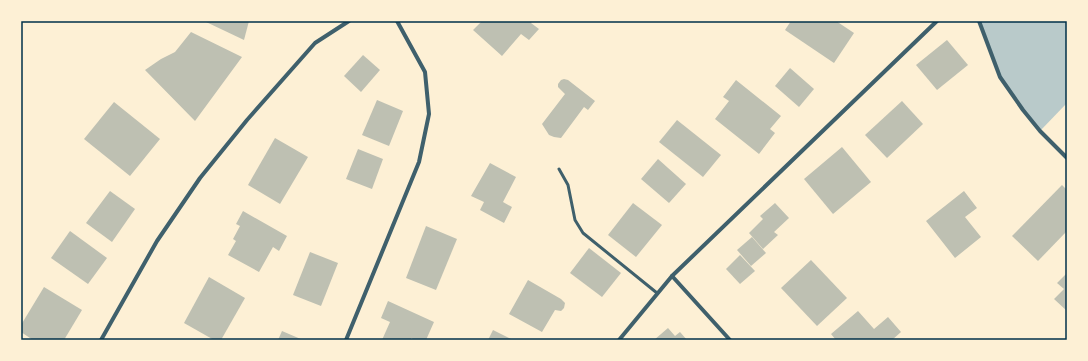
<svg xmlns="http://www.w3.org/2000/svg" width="1088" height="361" viewBox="0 0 1088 361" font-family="Raleway,sans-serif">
	<rect width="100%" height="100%" fill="#fdf0d5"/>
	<!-- green -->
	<polygon fill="#b9caca" points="979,21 1067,21 1067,103 1040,131 1000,77"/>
	<!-- building -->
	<g fill="#bec0b2">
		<polygon points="204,21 249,21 244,40"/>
		<polygon points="482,21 532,21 531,23 539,29 529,40 521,34 502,56 473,30"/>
		<polygon points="791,21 836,21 854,33 834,63 785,30"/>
		<polygon points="191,32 242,57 195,121 145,70 161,59 175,52"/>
		<polygon points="947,40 968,65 937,90 916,65"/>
		<polygon points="363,55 380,70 361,92 344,76"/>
		<polygon points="790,68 814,89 799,107 775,86"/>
		<polygon points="564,79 568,80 595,101 588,110 584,107 561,138 554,137 549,135 542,124 565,94 558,87 558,84 561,80"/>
		<polygon points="736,80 781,116 770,129 775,133 759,154 715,119 729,101 723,97"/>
		<polygon points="377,100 403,111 389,146 362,135"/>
		<polygon points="902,101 923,124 887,158 865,135"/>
		<polygon points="114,102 160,139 130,176 84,139"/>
		<polygon points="677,120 721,155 703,177 659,142"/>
		<polygon points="275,138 308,157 280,204 248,185"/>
		<polygon points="842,147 871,182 833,214 804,179"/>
		<polygon points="358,149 383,159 372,189 346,179"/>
		<polygon points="658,159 686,184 669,203 641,179"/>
		<polygon points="490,163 516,177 503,202 512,207 504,223 480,210 484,202 471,196"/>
		<polygon points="1062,185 1067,190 1067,231 1038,261 1012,236"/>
		<polygon points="110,191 135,209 112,242 86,223"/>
		<polygon points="964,191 977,208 965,217 981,237 955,258 926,221"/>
		<polygon points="633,203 662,225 636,257 608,235"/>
		<polygon points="775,203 789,218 774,232 778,235 763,249 749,233 763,219 760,216"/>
		<polygon points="243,211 287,236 279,251 273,247 259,272 228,255 236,241 233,239 240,226 236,224"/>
		<polygon points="426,226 457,239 436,290 406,278"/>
		<polygon points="70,231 107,258 88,284 51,258"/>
		<polygon points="752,237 766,253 751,266 737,250"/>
		<polygon points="589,248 621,273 602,297 570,273"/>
		<polygon points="310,252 338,263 321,306 293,295"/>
		<polygon points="740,255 755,271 740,284 726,269"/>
		<polygon points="811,260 847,298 817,326 781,288"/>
		<polygon points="1067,273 1067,311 1054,299 1064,289 1057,283"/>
		<polygon points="209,277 245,298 221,340 214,340 184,323"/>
		<polygon points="528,280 561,299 565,303 564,308 561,311 555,310 542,332 509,314"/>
		<polygon points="44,287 82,310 64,340 33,340 21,332 21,325"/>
		<polygon points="388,301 434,322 426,340 415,340 411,338 411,340 382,340 390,322 381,318"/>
		<polygon points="858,311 874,329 888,317 901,332 892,340 836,340 831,334"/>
		<polygon points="668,328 675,336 680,332 687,340 654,340"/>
		<polygon points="493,330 513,340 488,340"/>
		<polygon points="282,331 303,340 278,340"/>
	</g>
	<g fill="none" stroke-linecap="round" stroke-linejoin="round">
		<!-- service -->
		<polyline stroke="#3f606c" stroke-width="3" points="559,169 568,185 575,220 583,233 657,293"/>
		<!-- minor -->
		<g stroke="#3f606c" stroke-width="4">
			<polyline points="979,21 1000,77 1023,110 1040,131 1067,158"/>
			<polyline points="672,276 730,340"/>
			<polyline points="101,340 157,241 200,178 247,120 315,43 349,21"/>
			<polyline points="346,340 419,162 429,114 425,72 397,21"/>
			<polyline points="619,340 672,276 937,21"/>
		</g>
	</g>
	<!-- border -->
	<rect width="1088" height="361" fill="none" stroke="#fdf0d5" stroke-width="44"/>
	<rect x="22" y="22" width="1044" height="317" fill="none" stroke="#003049" stroke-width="1.5"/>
</svg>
